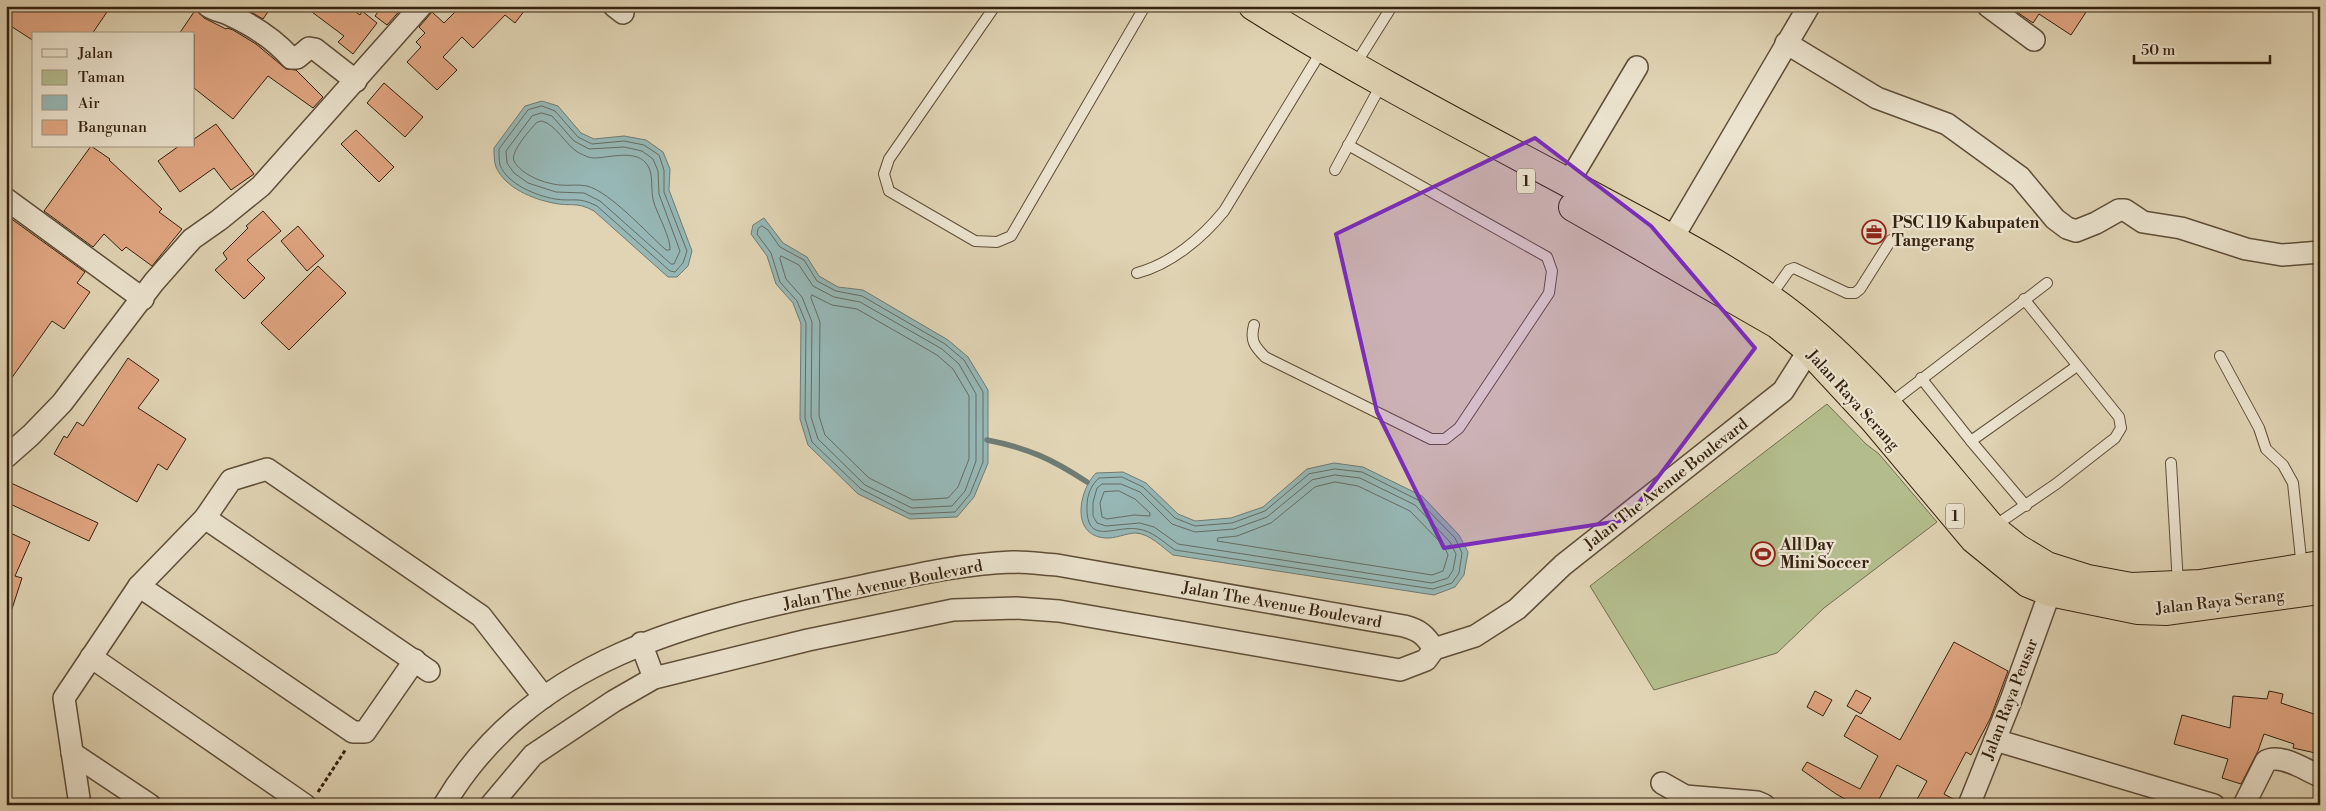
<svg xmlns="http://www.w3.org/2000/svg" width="2326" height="811" viewBox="0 0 2326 811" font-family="'Libre Bodoni',serif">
	<rect width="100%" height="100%" fill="#e0d4b4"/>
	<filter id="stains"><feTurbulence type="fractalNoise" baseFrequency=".004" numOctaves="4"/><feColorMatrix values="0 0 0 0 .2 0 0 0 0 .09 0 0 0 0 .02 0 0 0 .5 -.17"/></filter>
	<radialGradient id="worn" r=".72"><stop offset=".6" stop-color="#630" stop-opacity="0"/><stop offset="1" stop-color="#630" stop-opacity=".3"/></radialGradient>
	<!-- green -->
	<polygon fill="#b3bc8c" stroke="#746e4e" points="1827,404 1866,444 1879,454 1937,522 1824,608 1777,653 1654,690 1590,586"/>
	<!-- water -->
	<g fill="#96b7b5" stroke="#6f7b73">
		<path d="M542 101 558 106 581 133 594 139 624 136 646 140 663 152 670 169 669 190 692 251 688 266 677 277H668L594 211C576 201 571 207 553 203 533 199 505 188 496 167 494 162 494 154 494 148L525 106Z"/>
		<polygon points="764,218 783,243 807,257 819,276 838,287 863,290 948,340 968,357 988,390 988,463 974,497 957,517 910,519 858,494 808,445 800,419 801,324 793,303 776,284 767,256 751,234 753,225"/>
		<path d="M1334 463 1363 467 1422 496 1459 535 1468 552 1464 575 1455 587 1434 595 1173 555C1162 547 1150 534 1136 533 1126 533 1115 539 1105 538 1070 535 1079 490 1096 473L1123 472 1146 483 1178 514 1195 521 1231 518 1263 507 1307 469Z"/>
	</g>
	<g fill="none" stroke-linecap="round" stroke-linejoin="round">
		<!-- shore -->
		<g stroke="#656c62" stroke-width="1">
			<path d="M542 106 555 111 578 137 592 144 624 141 644 145 659 155 664 170V192L687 251 683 263 675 272 670 271 597 206C577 196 575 202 555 199 537 196 507 184 500 165 499 161 499 154 499 149L528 110Z"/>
			<polygon points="542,113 552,116 574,141 589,149 624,147 642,151 653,159 658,171 659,194 680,251 674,264 671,264 600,201 584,193 556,192 528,183 514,173 507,163 506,151 532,116"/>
			<path d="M542 121C557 125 565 145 579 153 584 155 588 158 594 158 609 158 638 148 648 166 654 176 650 191 654 203 658 215 671 239 670 250H666C647 233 610 192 587 186 578 184 569 186 560 185 546 184 521 175 514 161 510 152 530 130 536 123Z"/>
			<polygon points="762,226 768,230 780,247 804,260 817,281 836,291 862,296 945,344 964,360 983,392 983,462 970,494 955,512 910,514 861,489 812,442 805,418 806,323 797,301 780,282 771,253 757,234 758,229"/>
			<polygon points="781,256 799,265 813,286 834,297 860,302 942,349 959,364 976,394 976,461 965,491 952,506 912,508 865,485 818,439 811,417 812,322 802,297 786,279 780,259"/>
			<polygon points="812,295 832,305 857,309 937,355 953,369 969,396 969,459 958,487 948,498 913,500 869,478 825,435 819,416 820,322 811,298"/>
			<path d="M1335 469 1362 472 1418 500 1455 538 1462 553 1459 573 1452 583 1433 589 1175 550C1163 542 1153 531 1138 529 1115 525 1086 547 1087 506 1087 495 1091 485 1099 478L1122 477 1143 487 1175 518 1195 526 1232 523 1265 511 1309 474Z"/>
			<polygon points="1335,475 1360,478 1415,505 1450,542 1456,554 1453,570 1448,578 1432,583 1178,544 1154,527 1140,523 1106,526 1097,523 1093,516 1093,502 1097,488 1102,484 1121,484 1140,492 1172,524 1195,532 1234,529 1267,517 1312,480"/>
			<polygon points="1335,482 1358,486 1410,511 1444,546 1448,555 1443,571 1432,575 1217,541 1218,538 1237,536 1271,523 1315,487"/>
			<polygon points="1119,491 1135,499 1150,513 1150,516 1134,515 1107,519 1102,517 1100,503 1104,492"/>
		</g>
		<!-- stream -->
		<path stroke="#6f7b73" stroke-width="5.5" d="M987 440C1028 448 1052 459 1087 482"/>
	</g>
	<!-- building -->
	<g fill="#e1a682" stroke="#34210f">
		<polygon points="6,6 111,6 92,34 34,34 34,41 6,23"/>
		<polygon points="245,6 272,6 263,19 244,8"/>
		<polygon points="304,6 348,6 360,15 362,11 377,23 353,54 338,42 344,36"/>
		<polygon points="382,6 404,6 387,25 375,16"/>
		<polygon points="461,6 528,6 515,23 505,15 473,48 462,37 443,57 457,70 437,90 407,62 421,47 416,42 425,33 419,27 432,12 444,23"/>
		<polygon points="2020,6 2090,6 2071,35 2039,14 2033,23 2017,12"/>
		<polygon points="196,9 204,18 226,29 227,28 233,30 256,44 286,69 296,70 323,97 313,108 268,76 233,119 194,88 194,34 179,34"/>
		<polygon points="384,83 423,117 405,137 367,103"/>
		<polygon points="216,124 254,174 231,190 214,168 180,192 158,161 179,146 194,146 194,139"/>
		<polygon points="356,130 394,167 379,182 341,144"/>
		<polygon points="91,146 110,159 109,160 162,209 159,212 182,229 152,266 126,247 122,251 104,234 93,247 44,211"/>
		<polygon points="263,211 281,231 247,260 265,278 244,299 215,270 227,259 223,253 248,228 246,226"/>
		<polygon points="6,215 85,272 77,283 90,292 64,329 52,321 6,386"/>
		<polygon points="298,226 324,256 307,271 281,241"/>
		<polygon points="318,266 346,293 289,350 261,323"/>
		<polygon points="128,358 159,380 138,408 186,439 167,470 158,464 137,502 54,454 64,436 67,438 77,422 83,426"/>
		<polygon points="11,483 98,523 89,541 6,502 6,492"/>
		<polygon points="6,531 30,542 15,576 22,578 9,618 6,618"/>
		<polygon points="1954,642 2008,671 1990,719 1971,755 1966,752 1944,794 1957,801 1957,805 1914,805 1927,781 1897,765 1876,805 1856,805 1836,794 1802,770 1807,762 1860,789 1878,756 1844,736 1856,715 1900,740"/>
		<polygon points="1856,690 1871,698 1861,714 1847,706"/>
		<polygon points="1815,691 1832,700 1823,716 1807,707"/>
		<polygon points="2269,691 2283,694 2281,703 2320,716 2320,754 2293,748 2294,744 2264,734 2258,751 2241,784 2222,778 2228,759 2174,744 2182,715 2230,728 2233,696 2267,699"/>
	</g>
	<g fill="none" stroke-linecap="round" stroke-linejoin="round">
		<!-- lane casing -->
		<g stroke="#5f4e38" stroke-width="12">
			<g id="lane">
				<polyline points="995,6 889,159 884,174 889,191 975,241 997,242 1011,236 1145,6"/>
				<polyline points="1355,65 1392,6"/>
				<polyline points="1335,170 1382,83"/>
				<path d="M1137 273C1171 264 1202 238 1224 211L1322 50"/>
				<polyline points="1770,297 1789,270 1794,268 1847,293 1855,293 1860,289 1891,240"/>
				<path d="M1254 325C1250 340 1254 346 1265 357L1431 439H1445L1459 428 1549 293 1552 271 1547 257 1348 145"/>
				<polyline points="2220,356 2259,428 2266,449 2283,465 2293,483 2302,568"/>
				<polyline points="1921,378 1971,441 2077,366"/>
				<polyline points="1888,405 2047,283"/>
				<polyline points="1971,441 2026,506"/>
				<polyline points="2171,463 2178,584"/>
				<polyline points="1993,527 2056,484 2115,438 2121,428 2119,417 2024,299"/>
			</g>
		</g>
		<!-- street casing -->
		<g stroke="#5f4e38" stroke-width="24">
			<g id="street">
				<path d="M208 6C215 11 223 11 230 15 252 25 275 40 291 58H297L309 48 315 49 356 81"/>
				<polyline points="614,6 623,13"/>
				<polyline points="1988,6 2034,40"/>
				<polyline points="1786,43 1877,98 1947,124 2020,177 2055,219 2067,228 2076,231 2096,223 2119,210 2125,210 2143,222 2181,228 2246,249 2282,255 2320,252"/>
				<polyline points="1568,183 1637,67"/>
				<polyline points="6,199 143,299"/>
				<polyline points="1672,239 1809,6"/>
				<polyline points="6,457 31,435 62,403 154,282 192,239 219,220 261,186 421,6"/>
				<polyline points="205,518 429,671"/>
				<polyline points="139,586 353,732 365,732 415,660"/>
				<polyline points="641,643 654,678"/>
				<polyline points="91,657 305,805"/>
				<polyline points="1995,740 2214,805"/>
				<polyline points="72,753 150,805"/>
				<polyline points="1662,783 1685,796 1757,802 1764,805"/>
				<polyline points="80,805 64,698 139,586 205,518 231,480 267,469 481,616 544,697"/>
				<path d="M444 805C531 658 692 621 848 589 902 578 956 564 1012 562 1027 562 1042 564 1057 565L1404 626C1420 630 1426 636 1434 649"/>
				<polyline points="491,805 533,755 614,701 654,678 808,640 953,610 1016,608 1059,611 1400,670 1426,660 1434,649 1475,636 1517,609 1563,565 1783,391 1809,350 1819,340"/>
				<polyline points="1969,805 2011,700 2050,592"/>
				<path d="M2244 805 2266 761C2281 753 2305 770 2320 776"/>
			</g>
		</g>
		<!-- highway casing -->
		<g stroke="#34210f" stroke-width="30">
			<g id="highway">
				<path d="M1253 6C1358 72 1468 129 1578 188 1642 223 1709 256 1769 298 1857 359 1923 447 1992 528L2017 548 2047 566 2088 579 2131 587 2200 584 2320 565"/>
				<polyline points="1573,207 1777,324 1809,350 1874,420 1974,539 2028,583 2050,592 2138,610 2167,611 2320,590"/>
			</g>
		</g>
		<!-- path -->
		<polyline stroke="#34210f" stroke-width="3" stroke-dasharray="4 2.5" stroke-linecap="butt" points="318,792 346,749"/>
		<!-- lane -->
		<use href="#lane" stroke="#ebe3ce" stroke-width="10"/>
		<!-- street -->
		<use href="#street" stroke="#ebe3ce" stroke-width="21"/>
		<!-- highway -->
		<use href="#highway" stroke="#e0d4b4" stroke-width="28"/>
	</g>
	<!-- marked area -->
	<path fill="#7b2cbf" fill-opacity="0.2" stroke="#7b2cbf" stroke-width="4" stroke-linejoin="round" d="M1535 138 1651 226 1755 348 1626 520 1444 548 1377 412 1336 234Z"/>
	<!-- icons -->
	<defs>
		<g id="office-ring" transform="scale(1.25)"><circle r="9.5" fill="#ebe3ce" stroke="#8f2418" stroke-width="1.5"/><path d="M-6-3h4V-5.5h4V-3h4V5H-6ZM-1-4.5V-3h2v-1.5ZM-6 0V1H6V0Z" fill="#8f2418"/></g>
		<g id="stadium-ring" transform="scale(1.25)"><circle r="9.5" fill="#ebe3ce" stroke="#8f2418" stroke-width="1.5"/><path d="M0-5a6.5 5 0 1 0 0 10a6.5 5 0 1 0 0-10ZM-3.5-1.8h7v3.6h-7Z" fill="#8f2418"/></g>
	</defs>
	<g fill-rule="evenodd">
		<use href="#office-ring" x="1874" y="232"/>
		<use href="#stadium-ring" x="1763" y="554"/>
	</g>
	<g text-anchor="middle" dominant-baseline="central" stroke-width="4.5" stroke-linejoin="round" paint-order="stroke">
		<!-- shield labels -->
		<g fill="#ebe3ce" stroke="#6b5b48" stroke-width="1">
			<rect x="1517" y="168.5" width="18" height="25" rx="4"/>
			<rect x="1946" y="503.5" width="18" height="25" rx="4"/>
		</g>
		<g font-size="15" font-weight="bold" fill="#34210f">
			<text x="1526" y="181">1</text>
			<text x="1955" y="516">1</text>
		</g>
		<!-- poi labels -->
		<g font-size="16" font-weight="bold" fill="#34210f" stroke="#ebe3ce" text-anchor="start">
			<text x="1892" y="223">PSC 119 Kabupaten<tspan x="1892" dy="18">Tangerang</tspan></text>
			<text x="1780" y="545">All Day<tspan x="1780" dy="18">Mini Soccer</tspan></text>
		</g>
		<!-- street labels -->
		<g font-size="16" fill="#34210f" stroke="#ebe3ce">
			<text transform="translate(1853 400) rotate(48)">Jalan Raya Serang</text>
			<text transform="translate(1666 484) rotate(-38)">Jalan The Avenue Boulevard</text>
			<text transform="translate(883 585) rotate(-11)">Jalan The Avenue Boulevard</text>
			<text transform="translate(2220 602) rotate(-6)">Jalan Raya Serang</text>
			<text transform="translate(1282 605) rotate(10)">Jalan The Avenue Boulevard</text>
			<text transform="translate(2010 699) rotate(-69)">Jalan Raya Peusar</text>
		</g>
	</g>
	<!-- margin -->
	<rect width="2326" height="811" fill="none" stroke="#e0d4b4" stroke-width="25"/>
	<rect x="8" y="8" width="2311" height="796" fill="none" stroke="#34210f" stroke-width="2.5"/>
	<rect x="12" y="12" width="2301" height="786" fill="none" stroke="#34210f"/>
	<!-- legend -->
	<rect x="32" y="32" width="162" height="115" fill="#ebe3ce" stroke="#a29582"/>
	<rect x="42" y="49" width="25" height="8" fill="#ebe3ce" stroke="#a29582"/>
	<text x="78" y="58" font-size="15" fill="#34210f">Jalan</text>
	<rect x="42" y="70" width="25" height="15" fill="#b3bc8c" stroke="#a29582"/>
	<text x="78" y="82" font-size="15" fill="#34210f">Taman</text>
	<rect x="42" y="95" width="25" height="15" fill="#96b7b5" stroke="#a29582"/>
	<text x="78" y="108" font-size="15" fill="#34210f">Air</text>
	<rect x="42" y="120" width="25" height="15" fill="#e1a682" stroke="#a29582"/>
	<text x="78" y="132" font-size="15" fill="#34210f">Bangunan</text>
	<!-- scale -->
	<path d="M2134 55v8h136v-8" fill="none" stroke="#34210f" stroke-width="2.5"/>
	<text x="2141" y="55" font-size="15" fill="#34210f" stroke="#ebe3ce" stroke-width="4" paint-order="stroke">50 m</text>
	<rect width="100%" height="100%" filter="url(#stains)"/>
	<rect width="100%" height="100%" fill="url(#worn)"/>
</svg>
